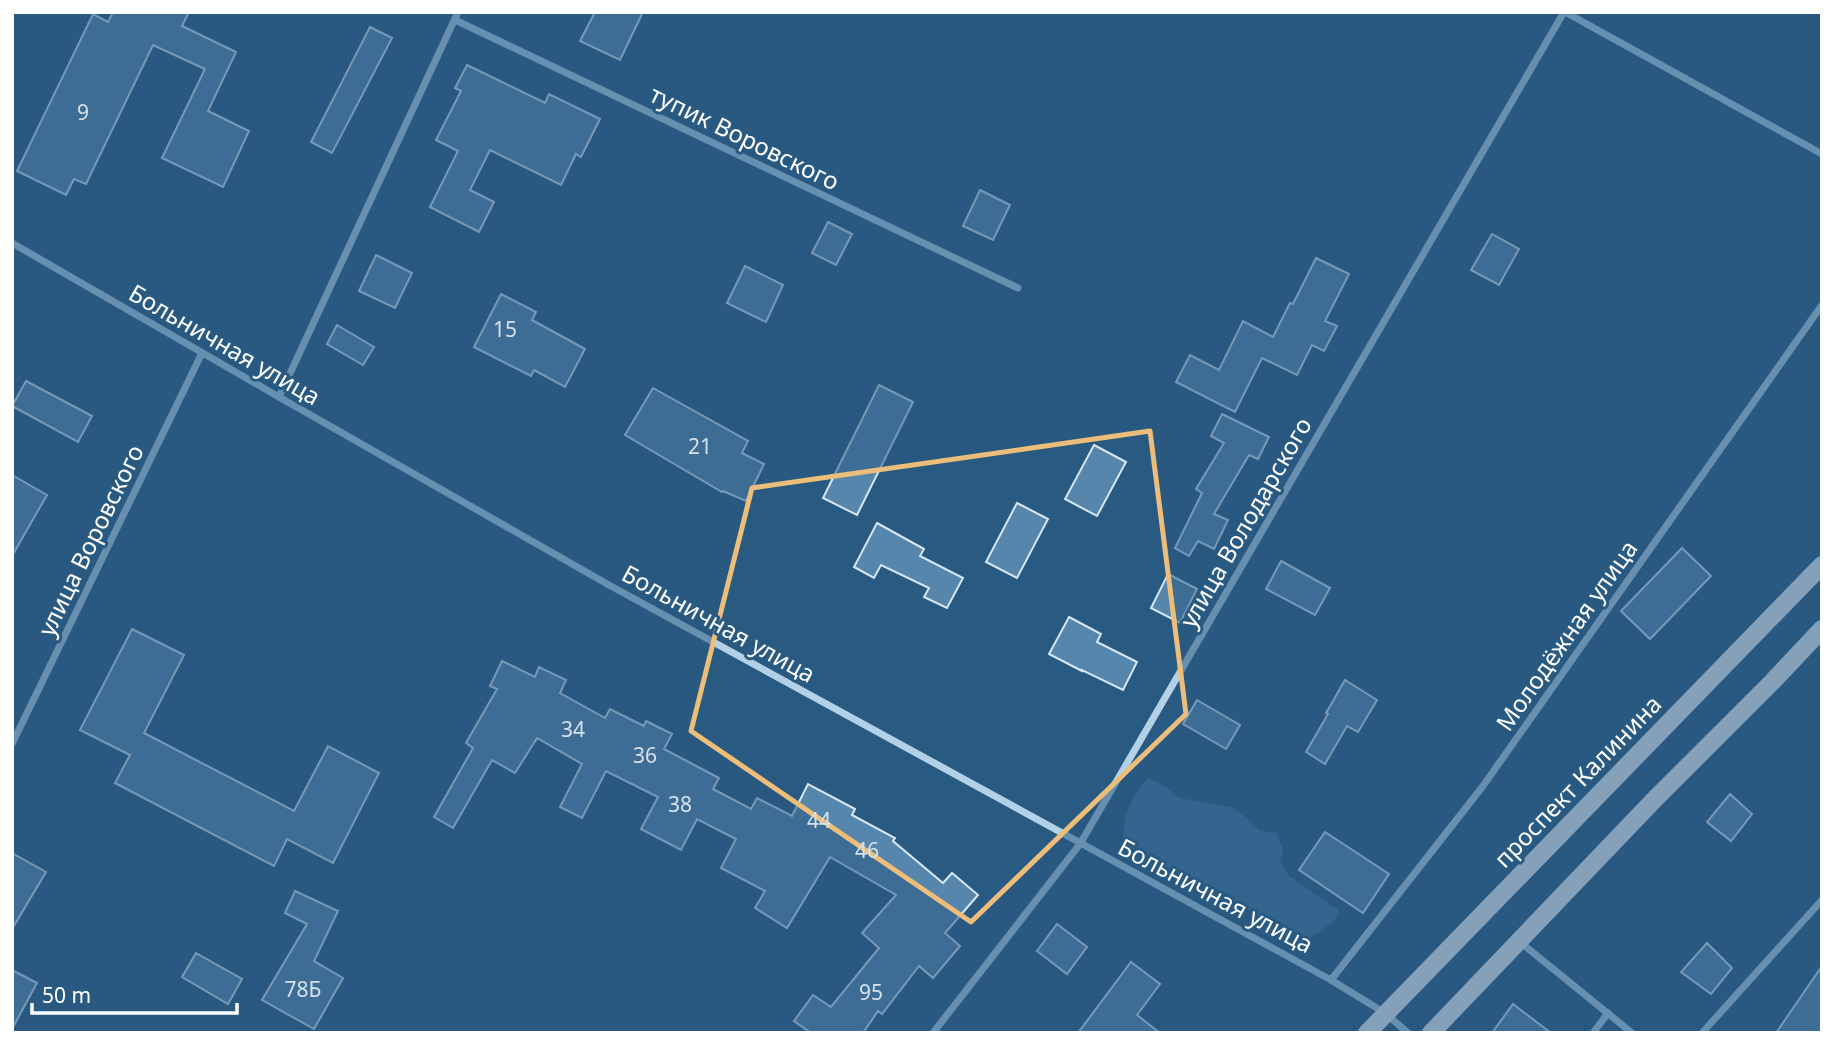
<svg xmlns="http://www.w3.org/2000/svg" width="1834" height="1045" viewBox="0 0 1834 1045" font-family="'Noto Sans',sans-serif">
	<rect width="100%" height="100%" fill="#295a82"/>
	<!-- green -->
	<path fill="#3e749f" d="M1148 778 1165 786 1179 798 1231 807 1247 818 1260 831 1277 833 1283 850 1280 861 1288 875 1338 910 1337 917 1322 931 1306 940 1287 936 1258 915 1123 845C1123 816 1129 800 1148 778Z"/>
	<!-- building -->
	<g fill="#5686ac" stroke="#d5e7f5" stroke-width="2">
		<polygon points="113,12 189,12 182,26 236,52 208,111 249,131 223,187 162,158 205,69 153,45 86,184 74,179 66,195 17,171 93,14 108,22"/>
		<polygon points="595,12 643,12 620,60 580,41"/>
		<polygon points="370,27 392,38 332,153 311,142"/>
		<polygon points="467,65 545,103 549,94 600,119 581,157 576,154 561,185 490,150 470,190 494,202 479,232 430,207 458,151 436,140 461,91 455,88"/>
		<polygon points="980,190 1010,205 993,240 963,226"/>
		<polygon points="828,222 852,234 836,265 812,253"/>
		<polygon points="1492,234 1519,249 1499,285 1471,270"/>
		<polygon points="376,255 412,273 395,308 359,291"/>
		<polygon points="1316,258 1349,274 1325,321 1337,326 1324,351 1312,345 1297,375 1262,358 1235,412 1176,382 1190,355 1219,370 1243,321 1273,337 1290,303 1293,304"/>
		<polygon points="745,266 783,285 766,322 727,303"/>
		<polygon points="501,294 536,312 532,320 585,349 565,387 534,370 531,376 474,347"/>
		<polygon points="337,325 374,347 363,365 327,344"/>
		<polygon points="26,381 92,416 78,442 12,406"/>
		<polygon points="879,385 913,402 857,515 823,498"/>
		<polygon points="653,388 748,441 742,453 764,464 746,501 723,491 722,492 625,435"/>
		<polygon points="1222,414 1269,437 1258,459 1249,455 1214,514 1228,520 1214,549 1198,541 1189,556 1175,548 1202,493 1196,489 1224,443 1211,436"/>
		<polygon points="1094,445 1126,462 1097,516 1065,499"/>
		<polygon points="12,475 47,495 12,556"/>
		<polygon points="1017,503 1048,519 1017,578 986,562"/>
		<polygon points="877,523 924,549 920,556 963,578 947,608 924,597 929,588 881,565 874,578 854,567"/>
		<polygon points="1682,548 1711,576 1650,639 1621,611"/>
		<polygon points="1281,561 1330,588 1315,615 1266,589"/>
		<polygon points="1168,574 1197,589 1180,623 1151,608"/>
		<polygon points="1069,617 1101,634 1097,642 1137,662 1123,690 1082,670 1082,671 1049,654"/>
		<polygon points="132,629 184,655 144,733 294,811 328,746 379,773 333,863 287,839 274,866 115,783 130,755 80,730"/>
		<polygon points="502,661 535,677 539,667 566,680 560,693 605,718 610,709 644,726 646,721 672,734 664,749 719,778 713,789 751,809 757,798 792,816 808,784 855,809 852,815 895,838 893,841 943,883 952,873 978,895 945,933 960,946 933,978 919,966 882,1014 878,1011 863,1033 811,1033 794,1021 813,995 831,1007 879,948 862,933 896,895 830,857 787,928 755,908 765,891 721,868 736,839 697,819 681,850 641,829 658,797 606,771 582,818 560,807 582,764 537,738 515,773 492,760 453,828 434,817 473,748 466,743 497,689 490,686"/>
		<polygon points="1345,680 1377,700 1358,732 1347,726 1325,764 1306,752 1328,714 1326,713"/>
		<polygon points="1197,700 1240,725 1226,749 1183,724"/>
		<polygon points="1730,794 1752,814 1731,841 1707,822"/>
		<polygon points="1325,832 1389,874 1363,913 1299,870"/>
		<polygon points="12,853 46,872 12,929"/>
		<polygon points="295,891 338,911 314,961 343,978 314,1029 262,1000 307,924 285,913"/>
		<polygon points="1057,924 1087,947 1067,974 1037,951"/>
		<polygon points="1707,943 1732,968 1711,994 1681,972"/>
		<polygon points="196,953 242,979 228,1004 182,977"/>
		<polygon points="1131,962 1160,984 1137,1015 1160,1033 1078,1033"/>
		<polygon points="1822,966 1822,1033 1776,1033"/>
		<polygon points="12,970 37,983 12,1029"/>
		<polygon points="1513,1004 1551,1033 1492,1033"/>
	</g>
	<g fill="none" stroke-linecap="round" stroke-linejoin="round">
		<!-- street -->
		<g stroke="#b2d0e6" stroke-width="7">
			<polyline points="1565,12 1822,154"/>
			<polyline points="455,20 1018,288"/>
			<polyline points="12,243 279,397 609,585 1331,980 1385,1013 1408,1033"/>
			<polyline points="279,397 458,12"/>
			<polyline points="12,744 202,353"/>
			<polyline points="1520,942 1632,1033"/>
			<polyline points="1331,980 1483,786 1822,305"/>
			<polyline points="933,1033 1080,844 1564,12"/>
			<polyline points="1593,1033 1608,1013"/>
			<polyline points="1702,1033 1822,900"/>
		</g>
		<!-- primary -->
		<g stroke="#f3f8fd" stroke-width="18">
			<polyline points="1367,1033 1822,565"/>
			<polyline points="1431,1033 1653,801 1773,681 1822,629"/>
		</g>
	</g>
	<!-- marked area -->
	<path d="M0 0H1834V1045H0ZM1150 431 1186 714 971 922 691 731 752 488Z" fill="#295a82" fill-opacity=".55" fill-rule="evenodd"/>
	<path fill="none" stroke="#edbe79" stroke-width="5" stroke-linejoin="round" d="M1150 431 1186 714 971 922 691 731 752 488Z"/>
	<g text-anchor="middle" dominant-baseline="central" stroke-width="6" stroke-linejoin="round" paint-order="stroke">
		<!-- number labels -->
		<g font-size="21" fill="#d5e1ea">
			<text x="83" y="112">9</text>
			<text x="505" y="329">15</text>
			<text x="700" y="446">21</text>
			<text x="573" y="729">34</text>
			<text x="645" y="755">36</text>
			<text x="680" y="804">38</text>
			<text x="819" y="820">44</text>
			<text x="867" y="850">46</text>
			<text x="303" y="989">78Б</text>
			<text x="871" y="992">95</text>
		</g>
		<!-- street labels -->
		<g font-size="24" fill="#fff" stroke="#295a82">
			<text transform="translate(745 137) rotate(26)">тупик Воровского</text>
			<text transform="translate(225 344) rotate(30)">Больничная улица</text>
			<text transform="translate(1245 522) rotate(-60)">улица Володарского</text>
			<text transform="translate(90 540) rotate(-64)">улица Воровского</text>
			<text transform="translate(719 623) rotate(29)">Больничная улица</text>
			<text transform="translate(1566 635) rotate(-55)">Молодёжная улица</text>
			<text transform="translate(1577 781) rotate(-46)">проспект Калинина</text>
			<text transform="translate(1216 895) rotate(28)">Больничная улица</text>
		</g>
	</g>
	<!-- border -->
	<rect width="1834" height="1045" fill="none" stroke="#ffffff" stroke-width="28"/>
	<!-- scale -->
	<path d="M32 1003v10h205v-10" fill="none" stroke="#ffffff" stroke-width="3.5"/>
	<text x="42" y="1003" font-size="21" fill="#ffffff" stroke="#295a82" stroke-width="5" paint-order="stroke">50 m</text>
</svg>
